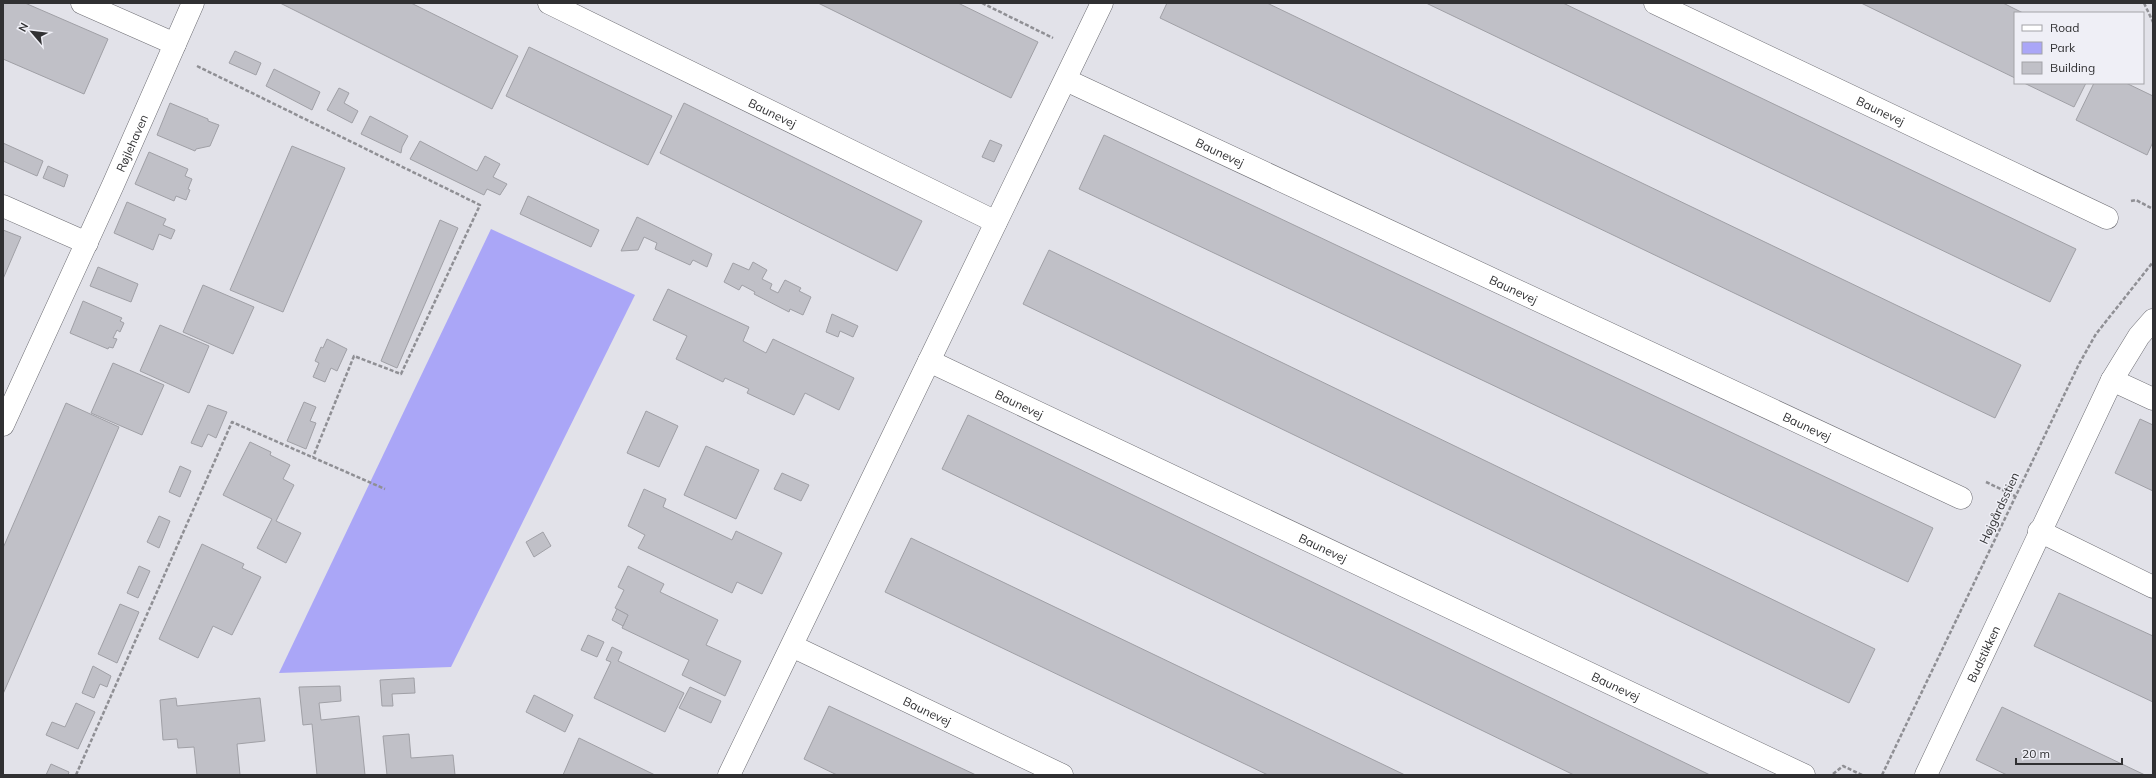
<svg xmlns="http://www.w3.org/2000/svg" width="2156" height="778" viewBox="0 0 2156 778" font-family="Mulish,sans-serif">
	<rect width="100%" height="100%" fill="#e2e2e9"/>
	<!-- green -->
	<polygon fill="#aaa6f7" points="491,229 635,295 451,667 279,673"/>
	<!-- building -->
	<g fill="#c0c0c7" stroke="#a0a0a6">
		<polygon points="3,3 25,3 108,39 84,94 3,59"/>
		<polygon points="280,3 411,3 518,56 492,109"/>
		<polygon points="818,3 958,3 1038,42 1011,98"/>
		<polygon points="1167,3 1267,3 2021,365 1995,418 1160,18"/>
		<polygon points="1426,3 1563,3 2076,249 2050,302"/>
		<polygon points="1861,3 2003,3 2023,13 2015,13 2015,78"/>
		<polygon points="529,47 672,116 648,165 506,96"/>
		<polygon points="235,51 261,63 256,75 229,63"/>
		<polygon points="274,69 320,92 312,110 266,86"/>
		<polygon points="2024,83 2086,83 2074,107"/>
		<polygon points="2094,83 2126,83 2153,96 2153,142 2147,155 2076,120"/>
		<polygon points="339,88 349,93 344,103 358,111 352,123 327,110"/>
		<polygon points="170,103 208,119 208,121 219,125 210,146 196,149 195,151 157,135"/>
		<polygon points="684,103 922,221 897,271 660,153"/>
		<polygon points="370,116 408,136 402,147 401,153 361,134"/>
		<polygon points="1104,135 1933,528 1908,582 1079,189"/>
		<polygon points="990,140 1002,145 994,162 982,157"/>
		<polygon points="420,141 477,171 485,156 500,164 493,177 507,184 500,195 487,189 484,195 410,159"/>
		<polygon points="3,143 43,161 37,176 3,161"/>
		<polygon points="292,146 345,168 283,312 230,290"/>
		<polygon points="149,152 188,169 185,176 192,179 188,189 190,190 186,200 176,196 174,201 135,184"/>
		<polygon points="48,166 68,175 64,187 43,178"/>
		<polygon points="528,196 599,230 591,247 520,214"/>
		<polygon points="127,202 166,219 163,225 175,230 171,239 159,234 153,250 114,233"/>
		<polygon points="637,217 712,254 707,267 693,260 690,265 655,249 657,243 644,237 638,250 621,251"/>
		<polygon points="440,220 458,228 397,368 381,361"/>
		<polygon points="3,230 21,237 3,279"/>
		<polygon points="1049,250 1875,649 1849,703 1023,304"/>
		<polygon points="753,262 767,270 762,279 772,284 770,289 778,293 785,280 801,288 799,291 811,297 803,315 790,309 789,312 754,294 755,292 742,285 739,290 724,282 733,263 749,270"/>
		<polygon points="98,267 138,284 131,302 90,286"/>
		<polygon points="203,285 254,307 233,354 183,332"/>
		<polygon points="668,289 749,327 743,341 766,353 773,339 854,378 839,410 805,393 794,415 747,393 749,389 725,378 723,382 676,359 687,336 653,320"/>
		<polygon points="83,301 122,318 120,321 124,323 120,332 117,330 113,338 117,339 113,348 109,347 108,349 70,333"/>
		<polygon points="832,314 858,326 853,337 840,331 838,337 826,332"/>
		<polygon points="160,325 209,346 189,393 140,371"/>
		<polygon points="327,339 347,349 337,371 331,368 325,382 313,377 319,363 315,361 321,347 323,348"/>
		<polygon points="113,363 164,385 142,435 91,413"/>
		<polygon points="304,402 316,407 310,421 316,423 306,449 287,441"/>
		<polygon points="66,403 119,427 3,694 3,548"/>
		<polygon points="208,405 227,412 216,438 208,434 202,447 191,443"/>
		<polygon points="646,411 678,426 659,467 627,453"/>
		<polygon points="968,415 1710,775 1574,775 942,469"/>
		<polygon points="2140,419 2153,425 2153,491 2115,473"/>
		<polygon points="250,442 271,452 270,455 290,465 283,479 294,485 276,521 301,533 286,563 257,548 272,519 223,495"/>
		<polygon points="706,446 759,470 736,519 684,495"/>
		<polygon points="180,466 191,471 180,497 169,492"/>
		<polygon points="782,473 809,485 801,501 774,489"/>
		<polygon points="644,489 666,499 663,507 732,540 736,531 782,553 762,594 737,582 732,593 638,548 645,535 628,526"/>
		<polygon points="159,516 170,521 159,548 147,542"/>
		<polygon points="543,532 551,546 534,557 526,542"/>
		<polygon points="911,538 1405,775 1268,775 885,592"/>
		<polygon points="202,544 244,564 242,568 261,577 232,635 213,626 198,658 159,639"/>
		<polygon points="139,566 150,571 138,598 127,593"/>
		<polygon points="628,566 664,584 660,592 718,620 706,645 741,661 725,696 682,675 689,660 622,628 628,615 615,608 624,590 618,587"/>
		<polygon points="2059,593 2153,636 2153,702 2034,646"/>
		<polygon points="120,604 139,612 117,663 98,654"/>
		<polygon points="617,609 628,615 623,626 612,620"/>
		<polygon points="588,635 604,642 597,657 581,650"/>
		<polygon points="612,647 622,652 618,661 684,693 665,732 594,698 611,662 606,660"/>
		<polygon points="93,666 111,676 107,687 100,684 94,698 82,693"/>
		<polygon points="414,678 415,693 392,694 393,706 382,706 380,680"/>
		<polygon points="340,686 341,701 319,703 321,720 359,716 365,775 317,775 312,724 303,725 299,687"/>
		<polygon points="690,687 721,701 711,723 679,708"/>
		<polygon points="534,695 573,715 565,732 526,712"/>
		<polygon points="176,698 177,706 260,698 265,741 237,744 240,775 197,775 194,747 178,748 177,739 163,740 160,700"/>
		<polygon points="76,703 95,712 78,749 46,735 52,722 65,727"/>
		<polygon points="829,706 976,775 837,775 804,759"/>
		<polygon points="2002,707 2145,775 2007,775 1976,760"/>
		<polygon points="409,734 411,758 453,755 455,775 387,775 383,736"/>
		<polygon points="579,738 655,775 563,775"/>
		<polygon points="51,764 69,772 68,775 46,775"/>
	</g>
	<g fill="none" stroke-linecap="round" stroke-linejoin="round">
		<!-- street casing -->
		<g stroke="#6e6e74" stroke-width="23">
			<g id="street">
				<polyline points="82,3 175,44"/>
				<path id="s1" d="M549 3 996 222"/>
				<path id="s2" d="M1655 3 2107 218"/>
				<path id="s3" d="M1066 80 1961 498"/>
				<polyline points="3,206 87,243"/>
				<path id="s4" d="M929 361 1804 775"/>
				<polyline points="2112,380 2153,399"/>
				<path id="s5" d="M3 425 113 185 193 3"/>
				<polyline points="2039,531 2153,587"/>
				<path id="s6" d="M792 646 1062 775"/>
				<polyline points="729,775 1102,3"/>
				<path id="s7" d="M1926 775 2112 380 2139 336 2153 320"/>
			</g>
		</g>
		<!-- path -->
		<g stroke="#8f8f94" stroke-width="2.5" stroke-dasharray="4 2" stroke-linecap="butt">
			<polyline points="982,3 1053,38"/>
			<polyline points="2144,3 2153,22"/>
			<polyline points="197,66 480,205 401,374 354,356 313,457"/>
			<polyline points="2131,201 2136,200 2153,209"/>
			<polyline points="1986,482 2015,496"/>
			<polyline points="1833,774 1843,766 1862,775"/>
			<polyline points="76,775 232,422 385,489"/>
			<polyline points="1882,775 2079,364 2096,334 2153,262"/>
		</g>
		<!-- street -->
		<use href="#street" stroke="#fff" stroke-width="22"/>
	</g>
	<g text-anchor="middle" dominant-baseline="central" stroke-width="3" stroke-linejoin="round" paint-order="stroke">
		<!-- street labels -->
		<g font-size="12" fill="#303032" stroke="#efeff6">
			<text stroke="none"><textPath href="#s2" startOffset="250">Baunevej</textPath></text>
			<text stroke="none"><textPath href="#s1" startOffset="249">Baunevej</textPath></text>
			<text stroke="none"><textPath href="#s5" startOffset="310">Røjlehaven</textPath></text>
			<text stroke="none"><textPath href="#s3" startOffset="170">Baunevej</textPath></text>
			<text stroke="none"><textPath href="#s3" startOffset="494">Baunevej</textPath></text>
			<text stroke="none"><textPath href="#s4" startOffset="100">Baunevej</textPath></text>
			<text stroke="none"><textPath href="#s3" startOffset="818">Baunevej</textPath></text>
			<text transform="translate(1999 508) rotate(-65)">Højgårdsstien</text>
			<text stroke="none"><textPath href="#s4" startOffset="436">Baunevej</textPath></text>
			<text stroke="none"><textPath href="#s7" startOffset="134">Budstikken</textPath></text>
			<text stroke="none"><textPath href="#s4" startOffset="760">Baunevej</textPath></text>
			<text stroke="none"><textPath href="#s6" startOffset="150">Baunevej</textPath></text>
		</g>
	</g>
	<!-- border -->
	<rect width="2156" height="778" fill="none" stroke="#303032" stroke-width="8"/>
	<!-- legend -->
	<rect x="2014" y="12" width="130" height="72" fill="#efeff6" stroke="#a3a3a8"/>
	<rect x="2022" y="25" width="20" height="6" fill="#ffffff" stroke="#a3a3a8"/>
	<text x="2050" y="32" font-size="12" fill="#303032">Road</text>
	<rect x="2022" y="42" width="20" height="12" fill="#aaa6f7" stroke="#a3a3a8"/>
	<text x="2050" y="52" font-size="12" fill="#303032">Park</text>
	<rect x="2022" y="62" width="20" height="12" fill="#c0c0c7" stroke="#a3a3a8"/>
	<text x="2050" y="72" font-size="12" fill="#303032">Building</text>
	<!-- north arrow -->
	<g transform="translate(32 32) rotate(298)" stroke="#efeff6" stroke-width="3" paint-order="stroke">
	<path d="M0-3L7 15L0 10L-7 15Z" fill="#303032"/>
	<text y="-6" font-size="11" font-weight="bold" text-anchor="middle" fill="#303032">N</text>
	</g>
	<!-- scale -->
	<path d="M2016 758v6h106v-6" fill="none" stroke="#303032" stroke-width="2"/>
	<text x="2022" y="758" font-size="12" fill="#303032" stroke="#efeff6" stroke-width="3" paint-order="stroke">20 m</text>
</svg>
